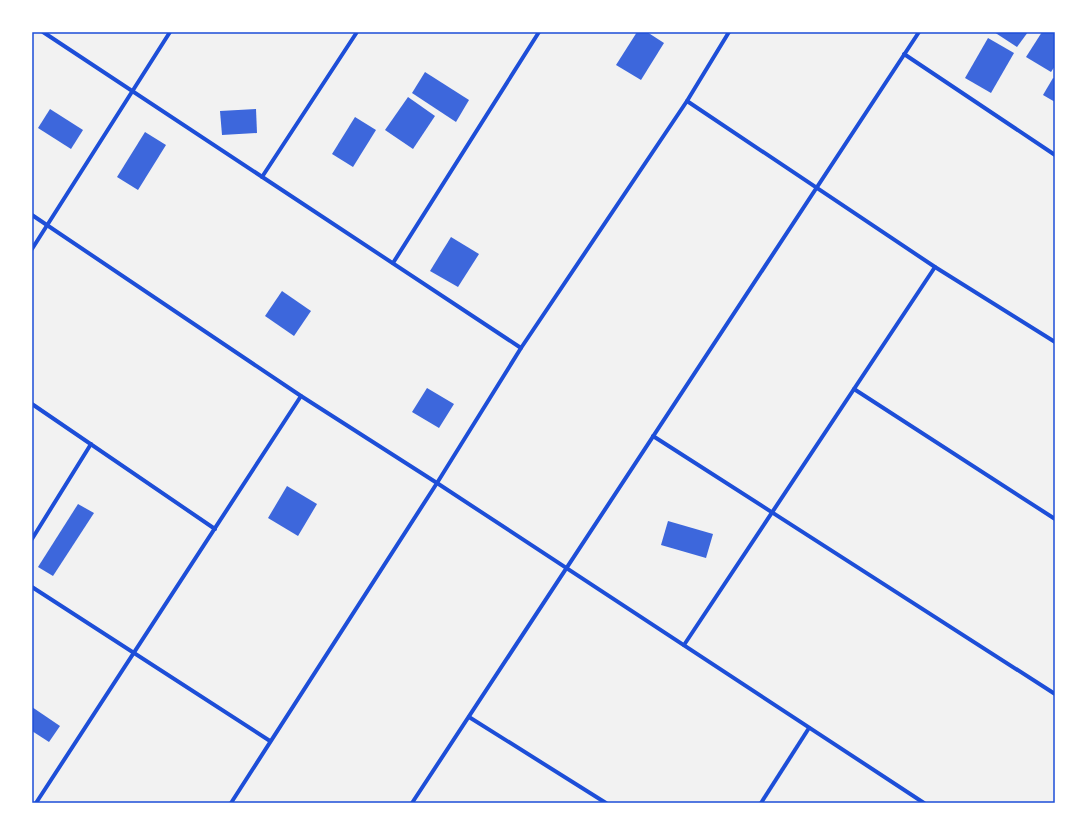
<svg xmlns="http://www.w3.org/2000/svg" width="1087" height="835" viewBox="0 0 1087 835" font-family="'Golos Text',sans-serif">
	<rect width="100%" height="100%" fill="#f2f2f2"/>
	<!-- building -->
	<g fill="#3d67dc">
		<polygon points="637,32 647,32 664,43 641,80 616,65"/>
		<polygon points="994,32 1028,32 1017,47"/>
		<polygon points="1042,32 1055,32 1055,66 1051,72 1026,57"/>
		<polygon points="988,38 1014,53 991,93 965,78"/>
		<polygon points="425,72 469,100 456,122 412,93"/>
		<polygon points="1053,78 1055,79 1055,102 1043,95"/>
		<polygon points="408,97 435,116 413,149 385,130"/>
		<polygon points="50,109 83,130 71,149 38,128"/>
		<polygon points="256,109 257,133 222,135 220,111"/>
		<polygon points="355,117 376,130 353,167 332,154"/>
		<polygon points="145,132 166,145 138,190 117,177"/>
		<polygon points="451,237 479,254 458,287 430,271"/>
		<polygon points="282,291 311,311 294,336 265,316"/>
		<polygon points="427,388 454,404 439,428 412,412"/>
		<polygon points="287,486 317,504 298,536 268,518"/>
		<polygon points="78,504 94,513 53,576 38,567"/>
		<polygon points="668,521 713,534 706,558 661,545"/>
		<polygon points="32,707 60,726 49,742 32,731"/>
	</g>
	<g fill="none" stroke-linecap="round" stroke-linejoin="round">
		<!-- minor -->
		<g stroke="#1d4ed8" stroke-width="4">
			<polyline points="43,32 521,348"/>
			<polyline points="904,54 1055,155"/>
			<polyline points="687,101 935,267 1055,342"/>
			<polyline points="262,177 357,32"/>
			<polyline points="32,215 301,396 437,483 924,803"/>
			<polyline points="32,249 170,32"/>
			<polyline points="393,263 539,32"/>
			<polyline points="854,389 1055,519"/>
			<polyline points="32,404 215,529"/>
			<polyline points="653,436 1055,694"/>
			<polyline points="32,539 91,444"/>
			<polyline points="32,587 270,741"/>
			<polyline points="684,645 935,267"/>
			<polyline points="469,717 606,803"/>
			<polyline points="36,803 301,396"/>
			<polyline points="231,803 437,483 521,348 687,101 729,32"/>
			<polyline points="412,803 919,32"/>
			<polyline points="761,803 809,728"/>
		</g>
	</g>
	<!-- border -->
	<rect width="1087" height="835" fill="none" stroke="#ffffff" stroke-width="66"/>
	<rect x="33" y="33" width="1021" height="769" fill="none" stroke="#1d4ed8" stroke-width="1.5"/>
</svg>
